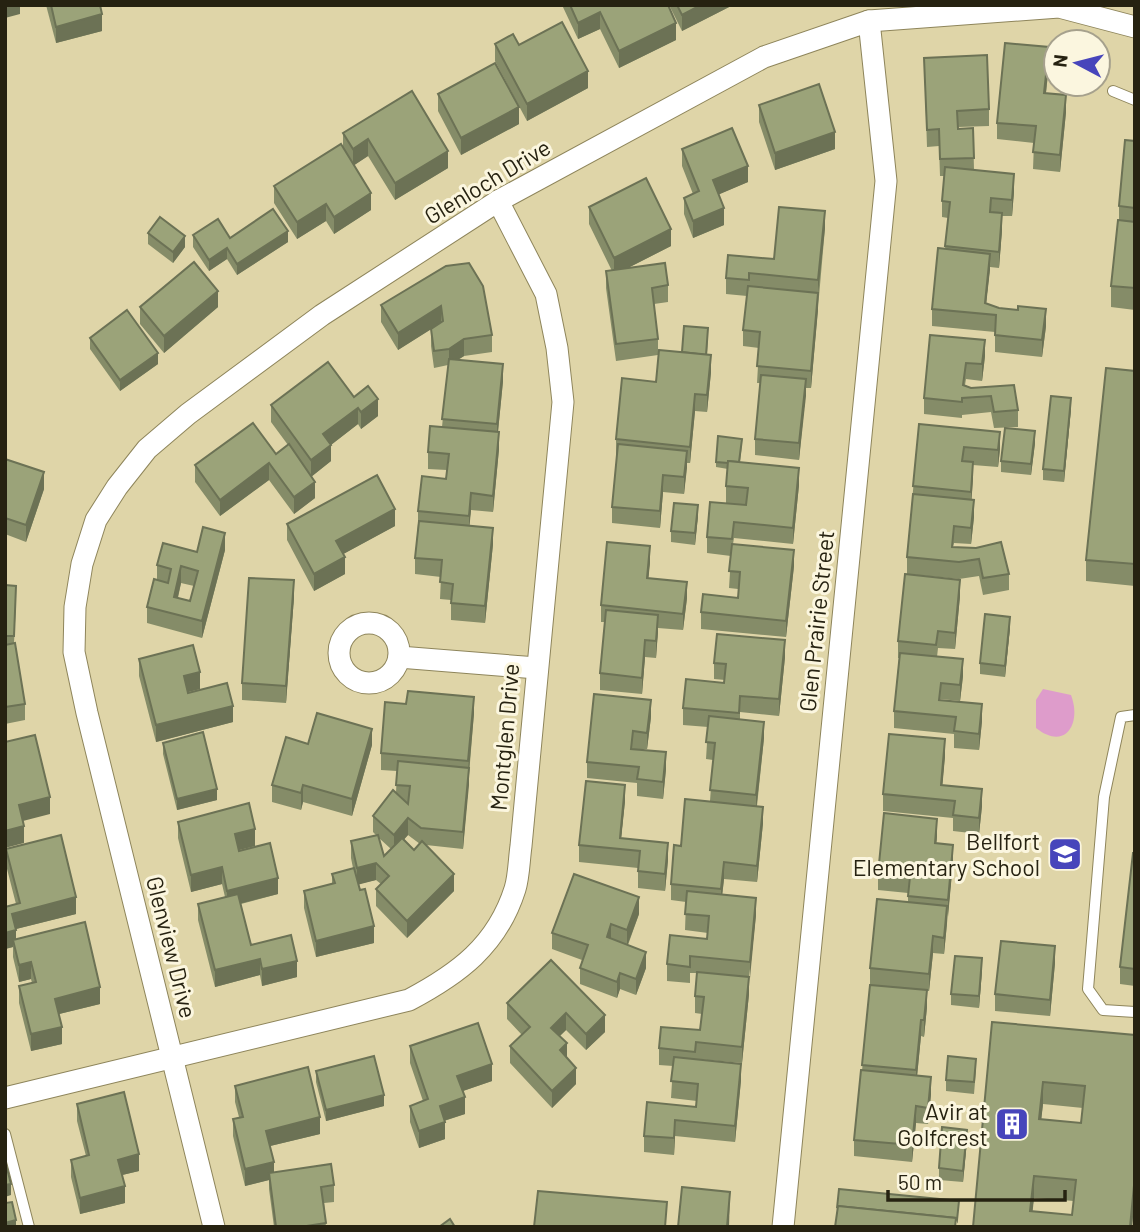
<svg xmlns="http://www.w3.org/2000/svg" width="1140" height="1232" viewBox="0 0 1140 1232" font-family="Barlow,sans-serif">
	<rect width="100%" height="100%" fill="#dfd5a8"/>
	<!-- green -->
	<path fill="#de9ccb" d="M1043 689 1071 695C1082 724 1065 751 1036 728V700Z"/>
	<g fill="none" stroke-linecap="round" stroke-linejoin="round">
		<!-- lane casing -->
		<g stroke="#8e855b" stroke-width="12">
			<g id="lane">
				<polyline points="1113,91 1135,100"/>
				<polyline points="1135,715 1121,717 1104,797 1088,989 1103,1010 1135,1012"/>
				<polyline points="5,1134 29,1227"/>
			</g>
		</g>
		<!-- street casing -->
		<g stroke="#8e855b" stroke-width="23">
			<g id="street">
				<circle cx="369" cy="653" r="30"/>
				<polyline points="399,657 537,668"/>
				<path d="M5 1098 409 1000C458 974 497 946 515 889 519 876 519 860 521 846L563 402 557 348 546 294 498 201"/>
				<polyline points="214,1227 87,713 74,652 75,607 82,564 96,520 117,487 147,449 188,414 322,315 498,201 764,57 869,21 1059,7 1135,27"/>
				<polyline points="783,1227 886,181 869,21"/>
			</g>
		</g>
		<!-- lane -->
		<use href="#lane" stroke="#fff" stroke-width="10"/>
		<!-- street -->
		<use href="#street" stroke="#fff" stroke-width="21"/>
	</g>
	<!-- wall -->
	<g fill="#858c68" fill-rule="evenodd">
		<polygon points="46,5 100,5 102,31 56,43"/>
		<polygon points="562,5 668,5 676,40 619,68 600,29 578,39"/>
		<polygon points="669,5 733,5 682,31"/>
		<polygon points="495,44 519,45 588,88 527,121 495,61"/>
		<polygon points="924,58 989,109 989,126 958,127 958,129 973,128 974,170 1014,191 1012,216 1002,216 1002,230 999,268 990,267 986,304 1046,326 1042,357 995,352 995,332 932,326 932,309 945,249 948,218 942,217 942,201 944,176 940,176 939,146 927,147"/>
		<polygon points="1049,64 1046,93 1066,112 1060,172 1033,169 1034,143 997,139 997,123"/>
		<polygon points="412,91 448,168 395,200 368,156 354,165 371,210 334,234 326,221 297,239 274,203 274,186 343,148 343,133"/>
		<polygon points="438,94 519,124 461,155 438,111"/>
		<polygon points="759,105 835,149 775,170 759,122"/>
		<polygon points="1135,141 1135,310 1111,307 1111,286 1119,220 1119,206"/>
		<polygon points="682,149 748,182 719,194 724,225 693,238 684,214 684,198 693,194 682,166"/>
		<polygon points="589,207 671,246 626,269 668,285 668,302 654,304 658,339 658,355 616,361 606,288 606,271 612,271 589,224"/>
		<polygon points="825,228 811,388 806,388 799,460 755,455 755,439 760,383 757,383 759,348 743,346 743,330 747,296 726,294 726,278 774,259"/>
		<polygon points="148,233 185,247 173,263 148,244"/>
		<polygon points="193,235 230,238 288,242 237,275 227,259 209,271 193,247"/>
		<polygon points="446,266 492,335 492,352 464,356 458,360 503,381 498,432 499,449 493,512 471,510 469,525 493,544 485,623 451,620 451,600 440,599 441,577 415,574 415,558 418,524 418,511 446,479 447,470 428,469 428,452 442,427 448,365 434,368 431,346 431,329 398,350 381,322 381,305"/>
		<polygon points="140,307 218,307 164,353 140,324"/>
		<polygon points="930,335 985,356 982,381 966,379 965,385 971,388 1014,385 1018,410 1018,427 994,428 991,412 962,415 962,418 924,414 924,398"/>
		<polygon points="90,338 158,364 120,391 90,349"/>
		<polygon points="708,339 707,355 711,372 707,412 695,411 690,463 687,463 684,494 663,492 660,528 612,523 612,507 617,456 616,456 616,439 682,352"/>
		<polygon points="1135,371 1135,586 1086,581 1086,560"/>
		<polygon points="354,397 378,416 361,429 358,424 331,445 331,461 312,476 315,498 294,514 269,480 220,516 195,482 195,465 276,454 288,445 271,422 271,405"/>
		<polygon points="1071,409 1064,482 1043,480 1043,469"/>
		<polygon points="919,424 1000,449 998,467 973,465 971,500 974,517 971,544 954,543 953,547 1009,574 1009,590 983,595 979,576 959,579 907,574 907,557"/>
		<polygon points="1035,443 1031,475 1001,472 1001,461"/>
		<polygon points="742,444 740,462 799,485 793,544 734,538 733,544 794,566 786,637 701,629 701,612 738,598 738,589 729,588 731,556 707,553 707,537 726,503 726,486 728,469 716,467 716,462"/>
		<polygon points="5,459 44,489 26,542 5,534"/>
		<polygon points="698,516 695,545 671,542 671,531"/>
		<polygon points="287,524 395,526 343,554 345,574 314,591 287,540"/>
		<path d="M225 550 202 638 147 623V607L157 580V565L197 552ZM181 583 194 586 190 601 178 598Z"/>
		<polygon points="650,562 648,578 687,598 683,630 658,628 656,658 645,657 642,694 600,690 600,673 605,622 601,622 601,605"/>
		<polygon points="5,585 16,603 14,643 25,704 25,720 5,724"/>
		<polygon points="960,596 955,649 938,648 937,657 963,676 960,701 941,699 940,700 982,721 979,750 954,748 954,734 894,728 894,711 899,658 898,658 898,641"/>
		<polygon points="294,597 286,703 242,700 242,683"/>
		<polygon points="1010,628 1005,677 980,674 980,663"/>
		<polygon points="785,657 779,716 740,712 740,719 764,738 757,806 763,823 757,882 724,879 722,895 756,915 749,978 749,994 742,1063 696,1059 741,1080 735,1142 675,1136 674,1155 644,1152 644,1136 696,1107 697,1101 671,1098 673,1066 659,1065 659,1048 700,1030 702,1014 695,1013 695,996 697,973 690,973 690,983 667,981 667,964 707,939 708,933 685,930 686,902 671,900 671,884 681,846 710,801 713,760 706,759 708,727 683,725 683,708 724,683 725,680 714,679 714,663"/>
		<polygon points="139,659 200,689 188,692 188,693 233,722 156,742 139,676"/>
		<path d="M474 713 463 849 426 845 454 891 407 938 376 906V889L381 884 376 880 358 884 374 943 316 957 304 908V891L332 884V874L353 868 351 858V841L376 835 373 832V816L396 793 397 771 381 770V753ZM408 835 420 844 414 850 404 839ZM379 838 391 849 384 856Z"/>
		<polygon points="651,717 647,749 633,749 666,769 663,799 637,796 637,783 587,778 587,762"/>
		<polygon points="163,743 217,800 177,810 163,754"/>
		<polygon points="308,744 372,745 352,816 303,802 301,810 272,802 272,785"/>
		<polygon points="945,756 942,786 982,806 979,834 953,831 953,818 883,811 883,794"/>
		<polygon points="625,801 621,838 668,860 665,891 638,888 638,868 579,862 579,845"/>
		<polygon points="178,822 255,846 239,850 278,894 241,904 251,945 297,977 262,986 260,975 215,987 198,920 198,904 225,897 222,884 191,892 178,838"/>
		<polygon points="937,836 936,844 953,862 944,954 933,953 929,991 927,991 927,1007 924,1037 921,1036 917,1076 931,1094 928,1124 916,1123 912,1162 854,1156 854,1140 862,1071 870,985 870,968 908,902 908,893 878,890 878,874"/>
		<polygon points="6,849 76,914 16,929 16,940 100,1004 59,1014 62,1044 31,1051 19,1003 19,986 32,983 31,979 19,982 13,957 13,947 5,949 5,907 16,904 6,865"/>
		<polygon points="1135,853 1135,986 1120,984 1120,967"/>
		<polygon points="639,914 628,945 646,968 636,995 620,989 617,998 580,984 580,968 582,960 552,949 552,933"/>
		<polygon points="551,960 605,1032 586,1050 566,1030 560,1036 576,1084 552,1108 510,1063 510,1046 522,1035 507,1019 507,1003"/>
		<polygon points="1055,963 1050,1016 995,1011 995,994"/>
		<polygon points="982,970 979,1008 951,1005 951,994"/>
		<path d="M992 1022 1135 1035V1197L1132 1227H973ZM1043 1104 1083 1108 1081 1123 1041 1119ZM1034 1198 1074 1201 1072 1215 1032 1211Z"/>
		<polygon points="410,1046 492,1081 463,1091 465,1114 444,1121 445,1139 419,1148 410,1122 410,1106 423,1101 410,1063"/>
		<polygon points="976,1070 974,1094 946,1091 946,1080"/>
		<polygon points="316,1071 384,1106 326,1121 316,1082"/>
		<polygon points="235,1086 320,1134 270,1146 274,1172 334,1185 334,1202 324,1203 326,1227 274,1227 269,1189 269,1180 245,1186 233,1136 233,1119 239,1117 235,1102"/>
		<polygon points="77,1104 139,1171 122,1175 125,1203 80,1214 71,1177 71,1160 86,1156 77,1121"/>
		<polygon points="967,1141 963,1182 939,1180 939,1168"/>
	</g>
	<!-- shaded-wall -->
	<g fill="#6c7255">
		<polygon points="5,5 20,5 20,14 5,18"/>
		<polygon points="701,5 733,5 682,31 682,15"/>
		<polygon points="600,12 600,29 578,39 578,23"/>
		<polygon points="102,14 102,31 56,43 56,27"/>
		<polygon points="676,23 676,40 619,68 619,51"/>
		<polygon points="1049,47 1049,64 1044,110 1044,93"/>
		<polygon points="588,71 588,88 527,121 527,104"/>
		<polygon points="1066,95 1066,112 1060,172 1060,155"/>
		<polygon points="519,107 519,124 461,155 461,138"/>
		<polygon points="835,132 835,149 775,170 775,153"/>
		<polygon points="368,139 368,156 353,166 353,149"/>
		<polygon points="448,151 448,168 395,200 395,183"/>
		<polygon points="748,166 748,182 713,197 713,180"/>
		<polygon points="1014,174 1014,191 1012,216 1012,200"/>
		<polygon points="371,193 371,210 334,234 334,217"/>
		<polygon points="326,204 326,221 297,239 297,222"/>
		<polygon points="724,208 724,225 693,238 693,221"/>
		<polygon points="825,211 825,228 818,293 818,310 811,388 811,371 818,296 818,280"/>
		<polygon points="1002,213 1002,230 999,268 999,252"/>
		<polygon points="671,229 671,246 614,275 614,258"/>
		<polygon points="288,231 288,242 237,275 237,264"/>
		<polygon points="185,236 185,247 173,263 173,252"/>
		<polygon points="227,248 227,259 209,271 209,260"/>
		<polygon points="990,254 990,270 985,314 985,303"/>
		<polygon points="218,291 218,307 164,353 164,336"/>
		<polygon points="441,306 441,323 398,350 398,333"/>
		<polygon points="1046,309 1046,326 1042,357 1042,340"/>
		<polygon points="464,339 464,356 449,365 449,349"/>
		<polygon points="985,340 985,356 982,381 982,364"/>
		<polygon points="158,353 158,364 120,391 120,380"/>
		<polygon points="711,355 711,372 707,412 707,395"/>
		<polygon points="503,364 503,381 497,441 497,424"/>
		<polygon points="806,379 806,396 799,460 799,443"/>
		<polygon points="695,394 695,411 690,463 690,447"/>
		<polygon points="1071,398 1071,409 1064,482 1064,471"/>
		<polygon points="378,399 378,416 361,429 361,412"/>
		<polygon points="358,408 358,424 323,451 323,434"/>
		<polygon points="1035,431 1035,443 1031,475 1031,464"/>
		<polygon points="499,432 499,449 493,512 493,496"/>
		<polygon points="1000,432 1000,449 998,467 998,450"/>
		<polygon points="331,445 331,461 311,477 311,460"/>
		<polygon points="687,451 687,468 684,494 684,477"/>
		<polygon points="973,462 973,478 971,508 971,492"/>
		<polygon points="269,463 269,480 220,516 220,500"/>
		<polygon points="799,468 799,485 793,544 793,528"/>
		<polygon points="44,472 44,489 26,542 26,525"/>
		<polygon points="663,475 663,492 660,528 660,511"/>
		<polygon points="315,482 315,498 294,514 294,497"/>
		<polygon points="471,493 471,510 469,532 469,516"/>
		<polygon points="974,500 974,517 971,544 971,528"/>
		<polygon points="698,505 698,516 695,545 695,533"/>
		<polygon points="395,509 395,526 336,558 336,541"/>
		<polygon points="493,528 493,544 485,623 485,606"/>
		<polygon points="225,533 225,550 202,638 202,621"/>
		<polygon points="650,546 650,562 647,594 647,578"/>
		<polygon points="794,550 794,566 786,637 786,621"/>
		<polygon points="345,557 345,574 314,591 314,574"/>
		<polygon points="181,566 181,583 174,613 174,597"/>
		<polygon points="294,580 294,597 286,703 286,686"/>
		<polygon points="960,580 960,596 955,649 955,633"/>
		<polygon points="687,582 687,598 683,630 683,614"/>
		<polygon points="658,615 658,632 656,658 656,641"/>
		<polygon points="1010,617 1010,628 1005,677 1005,666"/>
		<polygon points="645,640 645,657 642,694 642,678"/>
		<polygon points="785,640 785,657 779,716 779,699"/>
		<polygon points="963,659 963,676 960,701 960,685"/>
		<polygon points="200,672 200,689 184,693 184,676"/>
		<polygon points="474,697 474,713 469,770 469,785 463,849 463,832"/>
		<polygon points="651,700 651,717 647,749 647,733"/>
		<polygon points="982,704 982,721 979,750 979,734"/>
		<polygon points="233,706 233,722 156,742 156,725"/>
		<polygon points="764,722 764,738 756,811 756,795"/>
		<polygon points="372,729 372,745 352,816 352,799"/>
		<polygon points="945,739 945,756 941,802 941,785"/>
		<polygon points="666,752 666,769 663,799 663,782"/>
		<polygon points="303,785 303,802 301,810 301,793"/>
		<polygon points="625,785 625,801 620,850 620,838"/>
		<polygon points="217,789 217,800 177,810 177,799"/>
		<polygon points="982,789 982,806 979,834 979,818"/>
		<polygon points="50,797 50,814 19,822 19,805"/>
		<polygon points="763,807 763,823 757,882 757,866"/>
		<polygon points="408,818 408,835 394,851 394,835"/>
		<polygon points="937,819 937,836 935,860 935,843"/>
		<polygon points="24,826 24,843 5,848 5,831"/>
		<polygon points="255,829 255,846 235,851 235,834"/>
		<polygon points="668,843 668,860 665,891 665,874"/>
		<polygon points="953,845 953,862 948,917 948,900"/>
		<polygon points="724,862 724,879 721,906 721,889"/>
		<polygon points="376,863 376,880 357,885 357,868"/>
		<polygon points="222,867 222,884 191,892 191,875"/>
		<polygon points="454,874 454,891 407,938 407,921"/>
		<polygon points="278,878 278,894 227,907 227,891"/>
		<polygon points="76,897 76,914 12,930 12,914"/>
		<polygon points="639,897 639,914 627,946 627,930"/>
		<polygon points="756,898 756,915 750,978 750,962"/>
		<polygon points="947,906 947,923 944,954 944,938"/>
		<polygon points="611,924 611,941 607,937"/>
		<polygon points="374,926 374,943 316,957 316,941"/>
		<polygon points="16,930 16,947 13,940 13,947 5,949 5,933"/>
		<polygon points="933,936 933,953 929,991 929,974"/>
		<polygon points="1055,946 1055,963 1050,1016 1050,1000"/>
		<polygon points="646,952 646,968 636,995 636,979"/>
		<polygon points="982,958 982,970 979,1008 979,996"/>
		<polygon points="260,959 260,975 215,987 215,970"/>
		<polygon points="297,961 297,977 262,986 262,969"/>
		<polygon points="31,962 31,979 19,982 19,965"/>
		<polygon points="620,973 620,989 617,998 617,982"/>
		<polygon points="749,977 749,994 742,1063 742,1047"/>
		<polygon points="100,987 100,1004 55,1015 55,999"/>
		<polygon points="927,990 927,1007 924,1037 924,1020"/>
		<polygon points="566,1013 566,1030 551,1044 551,1028"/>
		<polygon points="605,1015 605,1032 586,1050 586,1034"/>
		<polygon points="921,1020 921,1036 916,1087 916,1070"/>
		<polygon points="62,1027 62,1044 31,1051 31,1034"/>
		<polygon points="567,1043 567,1060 560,1050"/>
		<polygon points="492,1064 492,1081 457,1093 457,1076"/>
		<polygon points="741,1064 741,1080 735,1142 735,1126"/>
		<polygon points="576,1068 576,1084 552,1108 552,1091"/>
		<polygon points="931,1077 931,1094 928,1124 928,1108"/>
		<polygon points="1043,1082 1043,1104 1039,1141 1039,1119"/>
		<polygon points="384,1095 384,1106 326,1121 326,1110"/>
		<polygon points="465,1097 465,1114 440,1122 440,1106"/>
		<polygon points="916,1106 916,1123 912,1162 912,1145"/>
		<polygon points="320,1117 320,1134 266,1147 266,1131"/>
		<polygon points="675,1120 675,1136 674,1155 674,1138"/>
		<polygon points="445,1122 445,1139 419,1148 419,1131"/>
		<polygon points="967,1130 967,1141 963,1182 963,1171"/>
		<polygon points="139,1154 139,1171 118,1176 118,1160"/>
		<polygon points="274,1162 274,1179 269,1173 269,1180 245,1186 245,1169"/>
		<polygon points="1135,1175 1135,1197 1132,1227 1130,1227"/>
		<polygon points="1034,1176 1034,1198 1031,1227 1030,1211"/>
		<polygon points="11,1184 11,1195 5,1197 5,1185"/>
		<polygon points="125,1186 125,1203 80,1214 80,1198"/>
		<polygon points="730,1192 729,1227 727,1227"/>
		<polygon points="16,1220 16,1226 5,1227 5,1223"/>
	</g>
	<!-- building -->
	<g fill="#9ba379" stroke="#6c7255" stroke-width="2" fill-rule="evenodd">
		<polygon points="51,5 100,5 102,14 56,27"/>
		<polygon points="570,5 668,5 676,23 619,51 600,12 578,23"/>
		<polygon points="677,5 701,5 682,15"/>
		<polygon points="562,22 588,71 527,104 495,44 513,34 519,45"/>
		<polygon points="1005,43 1049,47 1044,93 1066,95 1060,155 1033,152 1036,126 997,123"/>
		<polygon points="987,55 989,109 957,111 958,129 973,128 974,158 940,159 939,129 927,130 924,58"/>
		<polygon points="495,63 519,107 461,138 438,94"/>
		<polygon points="819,84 835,132 775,153 759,105"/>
		<polygon points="412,91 448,151 395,183 368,139 353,149 343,133"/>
		<polygon points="732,128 748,166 713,180 724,208 693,221 684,198 699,191 682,149"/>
		<polygon points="1125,140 1135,141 1135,208 1119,206"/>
		<polygon points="341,144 371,193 334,217 326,204 297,222 274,186"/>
		<polygon points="945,167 1014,174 1012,200 991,198 990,212 1002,213 999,252 945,246 950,202 942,201"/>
		<polygon points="646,178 671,229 614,258 589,207"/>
		<polygon points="779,207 825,211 818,280 749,273 749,280 726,278 728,255 774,259"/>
		<polygon points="273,209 288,231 237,264 227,248 209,260 193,235 218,219 230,238"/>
		<polygon points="160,217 185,236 173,252 148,233"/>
		<polygon points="1118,220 1135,222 1135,288 1111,286"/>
		<polygon points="938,248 990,254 985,303 999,308 1018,310 1018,306 1046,309 1042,340 995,335 996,315 932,309"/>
		<polygon points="194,262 218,291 164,336 140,307"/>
		<polygon points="469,263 483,286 492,335 464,339 449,349 434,351 431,329 443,321 441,306 398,333 381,305 446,266"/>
		<polygon points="665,263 668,285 652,288 658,339 616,344 606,271"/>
		<polygon points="748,286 818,293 811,371 757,366 760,332 743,330"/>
		<polygon points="127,310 158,353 120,380 90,338"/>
		<polygon points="684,326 708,328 706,355 682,352"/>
		<polygon points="930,335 985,340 982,364 966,363 963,385 971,388 1014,385 1018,410 994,412 991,396 962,398 962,402 924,398"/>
		<polygon points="659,350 711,355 707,395 695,394 690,447 616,439 622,378 656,382"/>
		<polygon points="449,359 503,364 497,424 442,419"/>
		<polygon points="328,362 354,397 368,386 378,399 361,412 358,408 323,434 331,445 311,460 271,405"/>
		<polygon points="1106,368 1135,371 1135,564 1086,560"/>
		<polygon points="761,375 806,379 799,443 755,439"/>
		<polygon points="1051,396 1071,398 1064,471 1043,469"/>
		<polygon points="253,423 276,454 289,444 315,482 294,497 269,463 220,500 195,465"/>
		<polygon points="919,424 1000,432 998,450 964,447 962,461 973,462 971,492 913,486"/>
		<polygon points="430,426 499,432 493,496 471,493 469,516 418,511 422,476 446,479 449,454 428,452"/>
		<polygon points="1005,428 1035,431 1031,464 1001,461"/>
		<polygon points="718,436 742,439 739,462 728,461 728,463 716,462"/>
		<polygon points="618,444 687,451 684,477 663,475 660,511 612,507"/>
		<polygon points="5,459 44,472 26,525 5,518"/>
		<polygon points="728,461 799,468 793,528 734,522 732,539 707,537 710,502 746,505 748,488 726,486"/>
		<polygon points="377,475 395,509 336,541 345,557 314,574 287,524"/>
		<polygon points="913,494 974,500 971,528 954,526 952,547 976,548 1001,542 1009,574 983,578 979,559 959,562 907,557"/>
		<polygon points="674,503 698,505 695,533 671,531"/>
		<polygon points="419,521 493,528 485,606 451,603 453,584 440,582 442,560 415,558"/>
		<path d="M203 527 225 533 202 621 147 607 154 579 168 583 171 569 157 565 163 543 197 552ZM181 566 198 571 190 601 174 597Z"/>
		<polygon points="607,542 650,546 647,578 687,582 683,614 601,605"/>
		<polygon points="732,544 794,550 786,621 701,612 703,594 738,598 740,572 729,571"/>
		<polygon points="905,574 960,580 955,633 938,631 936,645 898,641"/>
		<polygon points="249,578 294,580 286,686 242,683"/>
		<polygon points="5,585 16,586 14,636 5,636"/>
		<polygon points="606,610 658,615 656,641 645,640 642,678 600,673"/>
		<polygon points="985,614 1010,617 1005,666 980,663"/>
		<polygon points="717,634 785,640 779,699 740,696 739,713 683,708 686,679 724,683 726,664 714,663"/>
		<polygon points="15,643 25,704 5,707 5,645"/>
		<polygon points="193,645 200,672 184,676 188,693 227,683 233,706 156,725 139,659"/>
		<polygon points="900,653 963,659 960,685 941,683 939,700 982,704 979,734 954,731 956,717 894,711"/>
		<polygon points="408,691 474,697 468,761 381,753 385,702 406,704"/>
		<polygon points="594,694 651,700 647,733 633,731 631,749 666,752 663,782 637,779 639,767 587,762"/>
		<polygon points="317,713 372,729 352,799 303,785 301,793 272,785 286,737 308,744"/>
		<polygon points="709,716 764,722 756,795 710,790 715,743 706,742"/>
		<polygon points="203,732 217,789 177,799 163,743"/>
		<polygon points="889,734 945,739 941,785 982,789 979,818 953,815 955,801 883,794"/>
		<polygon points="35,735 50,797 19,805 24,826 5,831 5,742"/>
		<polygon points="398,761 469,768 463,832 421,828 408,818 394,835 373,816 393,790 408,804 410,786 396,785"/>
		<polygon points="586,781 625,785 620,838 668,843 665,874 638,871 640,851 579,845"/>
		<polygon points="685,799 763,807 757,866 724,862 721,889 671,884 674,845 681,846"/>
		<polygon points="249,803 255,829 235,834 239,851 270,843 278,878 227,891 222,867 191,875 178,822"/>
		<polygon points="884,813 937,819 935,843 953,845 948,900 908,896 910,877 878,874"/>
		<polygon points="61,835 76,897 12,914 16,930 5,933 5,907 20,903 6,849"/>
		<polygon points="378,835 384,856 402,838 414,850 422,841 454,874 407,921 376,889 389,876 376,863 357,868 351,841"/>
		<polygon points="1133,853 1135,853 1135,969 1120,967"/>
		<polygon points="354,868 360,890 365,889 374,926 316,941 304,891 335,883 332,874"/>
		<polygon points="574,874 639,897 627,930 611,924 607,937 646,952 636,979 620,973 617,982 580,968 588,945 552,933"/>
		<polygon points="687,891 756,898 750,962 690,956 690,967 667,964 670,935 707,939 709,916 685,914"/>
		<polygon points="238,894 251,945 291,935 297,961 262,969 260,959 215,970 198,904"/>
		<polygon points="877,899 947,906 944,938 933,936 929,974 870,968"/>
		<polygon points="85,922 100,987 55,999 62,1027 31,1034 19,986 36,982 31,962 19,965 13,940"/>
		<polygon points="1001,941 1055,946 1050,1000 995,994"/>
		<polygon points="955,956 982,958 979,996 951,994"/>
		<polygon points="551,960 605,1015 586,1034 566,1013 551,1028 567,1043 560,1050 576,1068 552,1091 510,1046 530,1027 507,1003"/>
		<polygon points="697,972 749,977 742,1047 696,1042 695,1052 659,1048 661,1027 700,1030 704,997 695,996"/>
		<polygon points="870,985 927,990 924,1020 921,1020 916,1070 862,1065"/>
		<path d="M992 1022 1135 1035V1175L1130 1227H973ZM1043 1082 1085 1086 1081 1123 1039 1119ZM1034 1176 1076 1180 1072 1215 1030 1211Z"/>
		<polygon points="478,1023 492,1064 457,1076 465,1097 440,1106 445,1122 419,1131 410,1106 428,1099 410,1046"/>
		<polygon points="374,1056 384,1095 326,1110 316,1071"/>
		<polygon points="948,1056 976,1059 974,1082 946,1080"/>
		<polygon points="674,1057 741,1064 735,1126 675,1120 674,1138 644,1136 647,1102 696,1107 698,1084 671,1081"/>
		<polygon points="308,1067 320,1117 266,1131 274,1162 245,1169 233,1119 243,1117 235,1086"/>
		<polygon points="861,1070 931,1077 928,1108 916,1106 912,1145 854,1140"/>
		<polygon points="124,1092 139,1154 118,1160 125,1186 80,1198 71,1160 89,1155 77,1104"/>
		<polygon points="942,1127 967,1130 963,1171 939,1168"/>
		<polygon points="5,1160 11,1184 5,1185"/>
		<polygon points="331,1164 334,1185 321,1187 326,1223 300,1227 276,1227 269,1173"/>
		<polygon points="682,1187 730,1192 727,1227 678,1227"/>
		<polygon points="839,1189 959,1201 957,1220 956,1218 838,1206 837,1208"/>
		<polygon points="538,1191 667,1202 665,1227 534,1227"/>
		<polygon points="12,1202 16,1220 5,1223 5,1203"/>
		<polygon points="838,1206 956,1218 955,1227 835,1227"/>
		<polygon points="450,1219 455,1227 439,1227"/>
	</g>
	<!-- icons -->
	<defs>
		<g id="school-square" transform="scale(1.75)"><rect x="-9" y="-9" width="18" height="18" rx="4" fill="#4745bb" stroke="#fbf6df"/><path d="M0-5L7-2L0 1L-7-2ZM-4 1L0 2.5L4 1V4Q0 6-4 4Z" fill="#fff"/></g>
		<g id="building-square" transform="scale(1.75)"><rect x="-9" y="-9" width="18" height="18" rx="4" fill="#4745bb" stroke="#fbf6df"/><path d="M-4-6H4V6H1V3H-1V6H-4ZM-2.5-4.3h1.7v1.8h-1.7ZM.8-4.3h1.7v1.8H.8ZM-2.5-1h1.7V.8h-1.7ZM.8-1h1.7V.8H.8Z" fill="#fff"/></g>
	</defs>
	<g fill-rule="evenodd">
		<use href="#school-square" x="1065" y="854"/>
		<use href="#building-square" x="1012" y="1124"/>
	</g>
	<g text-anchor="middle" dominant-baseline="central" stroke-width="6" stroke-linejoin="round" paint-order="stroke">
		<!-- street labels -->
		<g font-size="23" fill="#262211" stroke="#fbf6df">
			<text transform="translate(487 181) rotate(-31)">Glenloch Drive</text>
			<text transform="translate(816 621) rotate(-84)">Glen Prairie Street</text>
			<text transform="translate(504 737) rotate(-85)">Montglen Drive</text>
			<text transform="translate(172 947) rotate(76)">Glenview Drive</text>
		</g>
		<!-- poi labels -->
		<g font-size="23" fill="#262211" stroke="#fbf6df" text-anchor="end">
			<text x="1040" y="841">Bellfort<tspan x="1040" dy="26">Elementary School</tspan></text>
			<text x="988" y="1111">Avir at<tspan x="988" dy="26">Golfcrest</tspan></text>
		</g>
	</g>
	<!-- border -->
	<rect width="1140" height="1232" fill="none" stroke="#262211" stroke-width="14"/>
	<!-- north arrow -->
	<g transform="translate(1077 63) rotate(277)"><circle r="33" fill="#fbf6df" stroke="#a6a18d" stroke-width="2"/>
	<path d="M0-5L12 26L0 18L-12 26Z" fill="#4745bb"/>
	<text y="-10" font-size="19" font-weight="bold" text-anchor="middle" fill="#262211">N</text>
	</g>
	<!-- scale -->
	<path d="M888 1190v10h177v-10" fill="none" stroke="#262211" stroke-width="3.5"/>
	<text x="898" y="1190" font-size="21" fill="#262211" stroke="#fbf6df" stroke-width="5" paint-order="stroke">50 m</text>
</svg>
